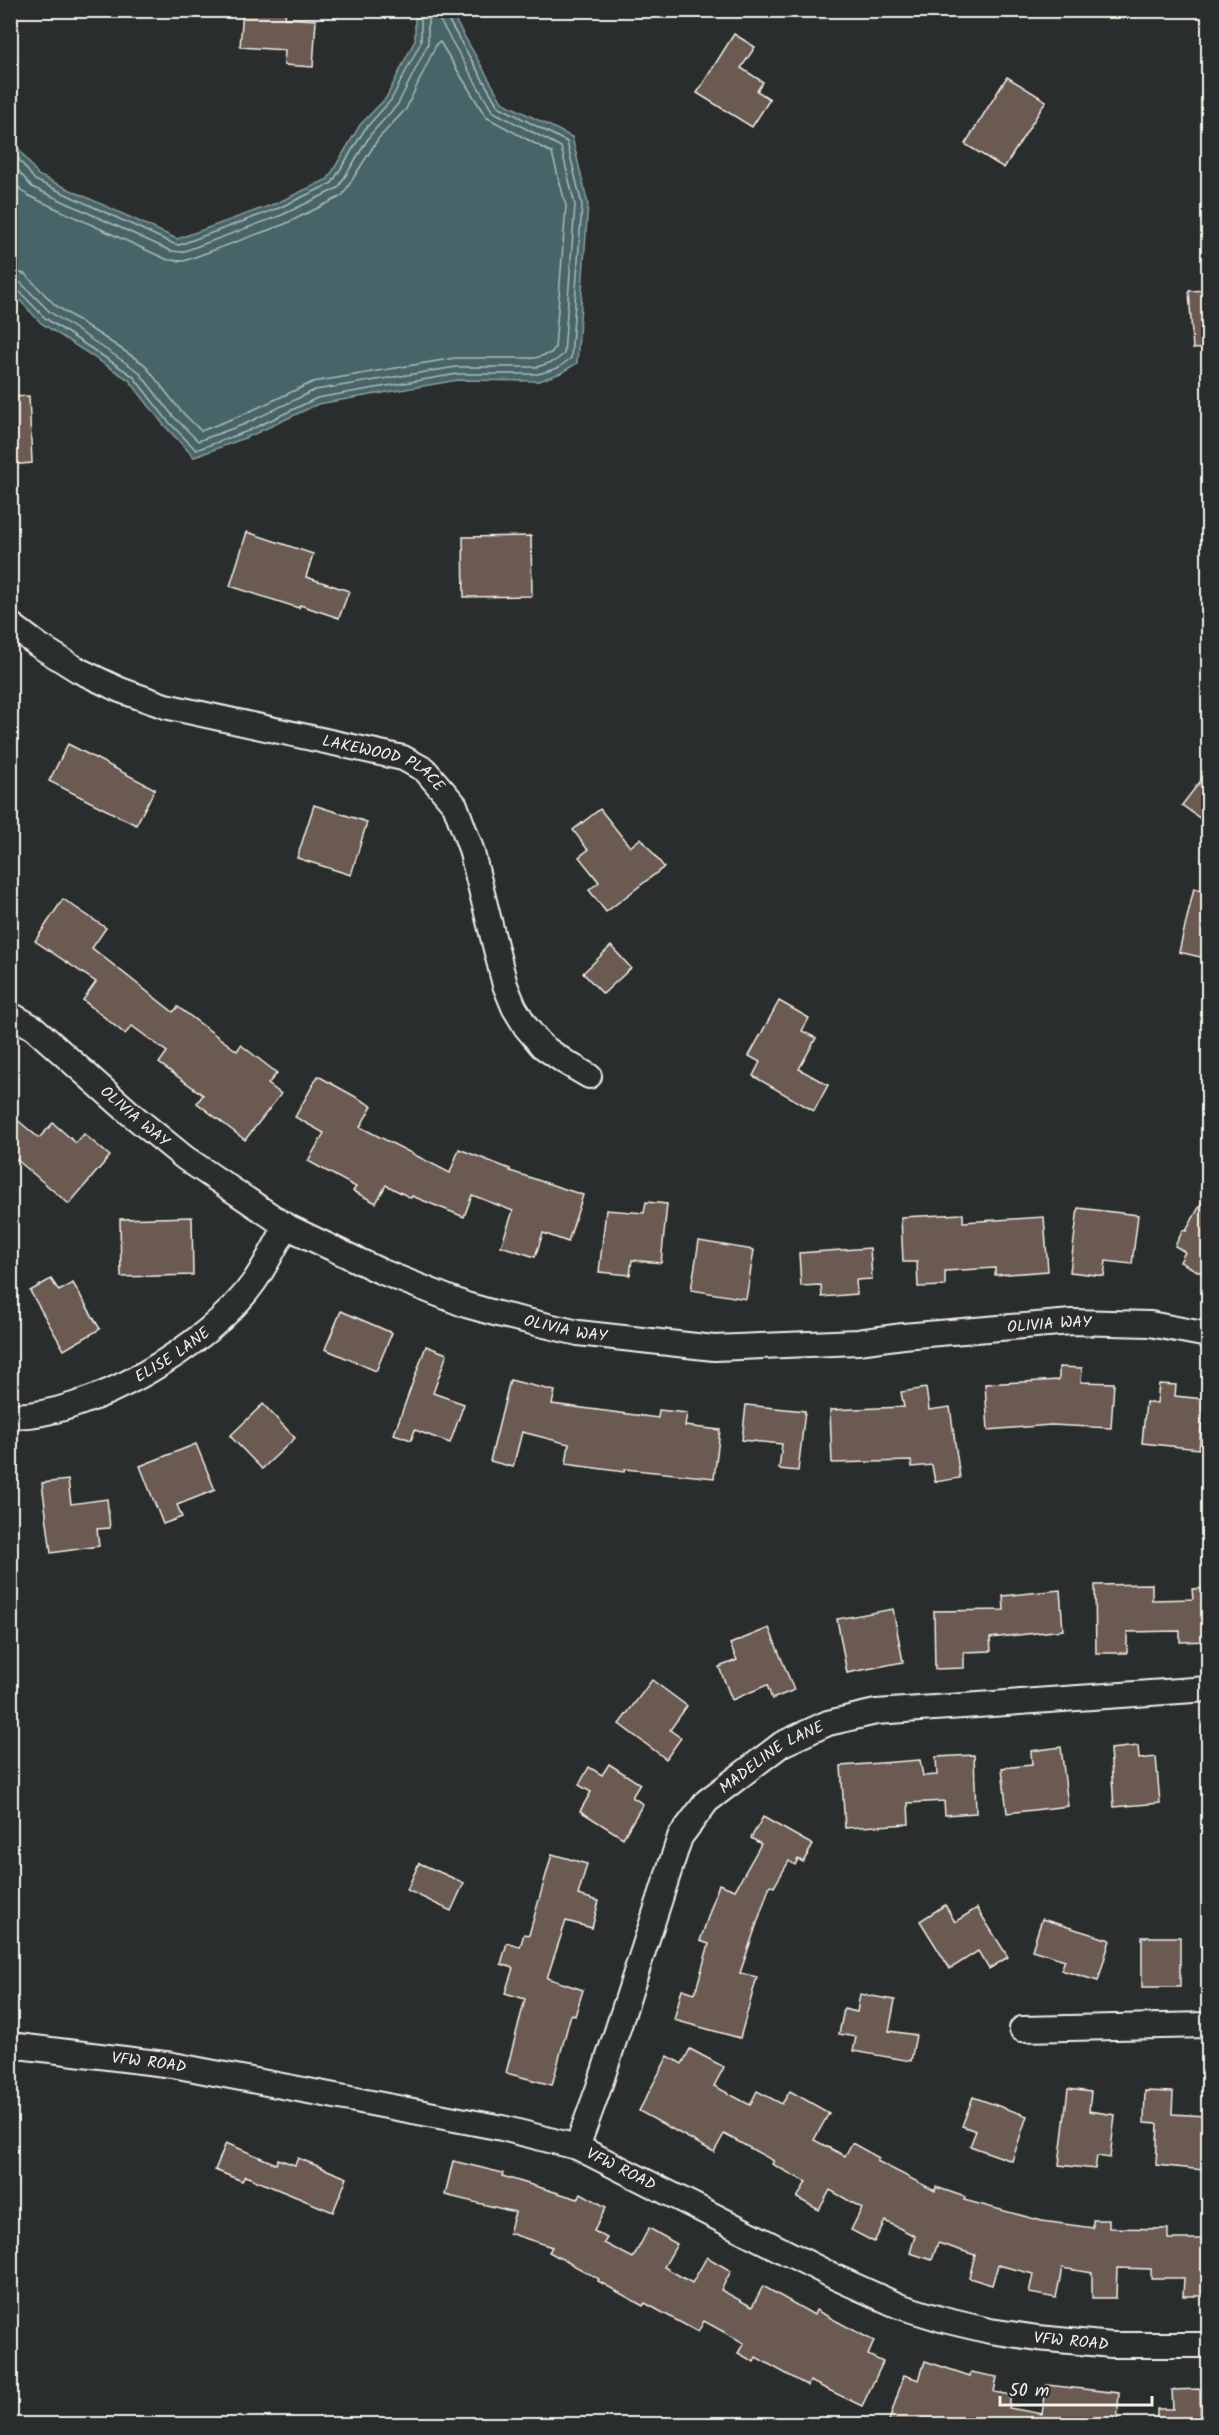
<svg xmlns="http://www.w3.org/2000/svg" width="1219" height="2435" viewBox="0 0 1219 2435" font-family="Kalam,sans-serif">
	<rect width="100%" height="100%" fill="#2a2d2e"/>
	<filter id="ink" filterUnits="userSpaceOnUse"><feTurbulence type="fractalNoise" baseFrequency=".0167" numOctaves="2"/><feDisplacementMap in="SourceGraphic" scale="12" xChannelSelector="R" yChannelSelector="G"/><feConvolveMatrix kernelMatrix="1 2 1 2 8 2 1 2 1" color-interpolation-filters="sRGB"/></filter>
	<g filter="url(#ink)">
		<!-- water -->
		<polygon fill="#466568" stroke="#8c9d9b" stroke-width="1.5" points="415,11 450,11 502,102 572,137 588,204 577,363 561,373 539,381 458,380 318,404 250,436 194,457 163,424 129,380 41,323 11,291 11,138 38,175 177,239 277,203 328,179 360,125 386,98 415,40"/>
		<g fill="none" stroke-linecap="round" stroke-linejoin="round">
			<!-- shore -->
			<g stroke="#aeb9b5" stroke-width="1.5">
				<polyline points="10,148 35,180 174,244 179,245 279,208 332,183 365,129 391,100 421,42 421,10"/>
				<polyline points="10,161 32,187 171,251 182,252 282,215 338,188 371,134 398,104 428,44 428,10"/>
				<polyline points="10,176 22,191 29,196 168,260 184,261 285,224 342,196 378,139 406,109 437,43 440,42 486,117 552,153 566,206 555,348 551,353 535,358 455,358 313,382 242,415 201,431 180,410 144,364 55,305 25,274 10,271"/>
				<polyline points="10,280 21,283 50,312 138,371 173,416 198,441 245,424 315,390 456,367 537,367 555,361 564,354 575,205 561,147 492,111 439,19 438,10"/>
				<polyline points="10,287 17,289 45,318 133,376 167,420 196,450 248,431 317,398 457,374 538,374 558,368 571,358 582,205 567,142 498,106 446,16 445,10"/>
			</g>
		</g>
		<!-- building -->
		<g fill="#6a5a51" stroke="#f4f1e8" stroke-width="1.5">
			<polygon points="243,10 286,10 285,18 316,20 313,67 284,65 285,50 240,47"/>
			<polygon points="734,34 755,47 741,68 763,82 757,91 770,99 752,127 697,93"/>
			<polygon points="1007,77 1046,101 1004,168 965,144"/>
			<polygon points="1209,290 1209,348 1193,349 1189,291"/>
			<polygon points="29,396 32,463 10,465 10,397"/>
			<polygon points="247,532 313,554 306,577 349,591 339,618 300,605 299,608 230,586"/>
			<polygon points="531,536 532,596 464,597 463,537"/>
			<polygon points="68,744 155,789 136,825 49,781"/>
			<polygon points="1209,770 1209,825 1182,805"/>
			<polygon points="314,805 367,822 351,875 297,858"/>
			<polygon points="600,809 630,847 641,838 664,867 606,912 589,890 599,882 579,857 588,850 573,830"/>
			<polygon points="1194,888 1209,892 1209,959 1179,952"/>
			<polygon points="63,899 106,928 92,948 173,1012 178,1007 237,1051 241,1045 277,1073 268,1084 281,1094 245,1140 197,1103 203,1095 159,1063 167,1052 132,1026 125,1034 83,1000 96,982 35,941"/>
			<polygon points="611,946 631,968 603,994 583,973"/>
			<polygon points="779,1001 809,1018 802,1031 816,1038 799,1069 828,1085 814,1111 753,1076 760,1062 749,1056"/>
			<polygon points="318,1076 372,1106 360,1127 450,1173 459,1149 510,1169 510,1171 583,1195 568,1242 543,1233 535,1257 501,1246 513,1211 472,1195 464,1217 412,1196 411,1198 386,1185 376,1203 353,1191 356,1187 308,1161 324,1133 295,1117"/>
			<polygon points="10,1114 39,1138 53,1123 76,1143 84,1134 110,1156 69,1204 10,1154"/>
			<polygon points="1209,1189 1209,1277 1180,1262 1185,1252 1175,1246 1183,1230 1186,1231"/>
			<polygon points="646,1202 667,1204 661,1263 632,1260 630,1275 599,1272 606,1210 644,1213"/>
			<polygon points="1078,1208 1138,1215 1132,1264 1106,1261 1104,1276 1070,1272"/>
			<polygon points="963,1214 963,1222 1044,1217 1048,1271 995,1275 995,1268 945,1271 945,1286 918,1287 917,1262 903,1262 901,1217"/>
			<polygon points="192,1217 193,1275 121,1277 120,1219"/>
			<polygon points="699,1241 754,1250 746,1299 691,1290"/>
			<polygon points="870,1248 872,1279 856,1280 857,1294 822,1297 821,1285 801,1286 799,1253"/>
			<polygon points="51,1279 59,1291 73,1283 100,1329 64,1350 30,1291"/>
			<polygon points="341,1311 392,1333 376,1371 325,1349"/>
			<polygon points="426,1346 447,1354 433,1393 464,1404 450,1443 415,1430 411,1440 394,1434"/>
			<polygon points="1059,1367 1082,1368 1081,1382 1114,1383 1111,1428 1051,1425 988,1430 985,1384 1059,1380"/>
			<polygon points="510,1380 555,1391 552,1404 658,1418 659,1410 687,1413 685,1426 720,1430 714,1478 625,1469 624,1472 566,1464 569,1444 522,1432 513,1467 490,1461"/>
			<polygon points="1159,1384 1176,1385 1175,1396 1204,1399 1199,1449 1142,1443 1146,1402 1157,1403"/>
			<polygon points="926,1388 929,1410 950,1407 960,1478 935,1482 932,1465 912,1467 911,1461 832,1463 830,1410 904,1407 901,1392"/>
			<polygon points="263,1404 295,1438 262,1469 230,1436"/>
			<polygon points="746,1405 805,1411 798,1471 779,1469 782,1444 742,1440"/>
			<polygon points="196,1444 215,1490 177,1505 182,1517 163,1524 140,1466"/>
			<polygon points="68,1480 71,1504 107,1499 110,1528 97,1529 99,1546 51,1553 42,1483"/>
			<polygon points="1152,1584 1152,1600 1193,1599 1192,1589 1209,1588 1209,1641 1180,1642 1180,1631 1127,1632 1127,1653 1096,1653 1095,1585"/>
			<polygon points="1060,1590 1063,1630 990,1638 991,1651 964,1652 964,1668 935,1669 934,1611 1004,1610 1003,1596"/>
			<polygon points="893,1609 903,1662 847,1673 837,1619"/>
			<polygon points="769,1628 794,1690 772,1699 767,1685 732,1700 719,1667 737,1660 730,1644"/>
			<polygon points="652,1680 687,1706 670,1730 681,1738 666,1759 619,1724"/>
			<polygon points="1138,1746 1139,1759 1156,1757 1160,1803 1114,1807 1110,1749"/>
			<polygon points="1061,1747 1068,1806 1007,1813 1002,1768 1032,1765 1031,1751"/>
			<polygon points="974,1755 976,1813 945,1815 944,1801 908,1803 909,1824 845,1828 841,1766 920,1760 923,1776 937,1775 936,1757"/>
			<polygon points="609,1764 640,1784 632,1797 643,1804 623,1838 580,1811 591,1792 579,1785 589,1767 602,1775"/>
			<polygon points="763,1817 813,1845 803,1862 798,1859 795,1865 789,1861 774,1887 770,1885 740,1973 757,1977 740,2038 674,2020 682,1989 695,1993 709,1944 700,1941 719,1884 735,1890 761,1844 751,1838"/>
			<polygon points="552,1854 587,1864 578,1895 599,1901 592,1928 566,1921 547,1978 583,1990 575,2016 571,2014 552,2085 506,2073 525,1999 505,1993 513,1968 501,1964 507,1943 520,1947 524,1934 529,1935"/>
			<polygon points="419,1863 464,1883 451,1911 407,1890"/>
			<polygon points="945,1905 955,1922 977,1908 1008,1957 989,1969 978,1951 950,1969 920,1921"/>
			<polygon points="1042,1919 1110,1940 1098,1981 1061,1970 1065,1960 1032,1950"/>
			<rect x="1142" y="1937" width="38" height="50"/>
			<polygon points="860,1994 895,2000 889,2031 916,2035 911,2061 853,2051 856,2037 839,2034 844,2009 857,2012"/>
			<polygon points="690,2049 724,2067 714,2086 750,2105 757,2091 782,2104 790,2091 829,2113 814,2140 845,2156 852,2143 879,2158 877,2161 935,2191 936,2187 965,2197 964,2200 1042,2221 1093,2228 1093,2220 1109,2220 1109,2228 1168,2229 1168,2239 1205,2239 1204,2296 1183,2296 1184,2278 1151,2278 1151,2269 1117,2268 1116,2298 1092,2298 1092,2273 1062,2268 1056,2298 1029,2293 1033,2274 998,2265 992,2285 969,2278 975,2255 938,2243 932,2260 910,2253 915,2236 885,2221 874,2242 851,2230 862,2208 830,2190 819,2210 797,2198 806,2182 772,2164 774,2161 724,2134 714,2152 639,2111 668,2056 682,2064"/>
			<polygon points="1068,2089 1091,2092 1089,2111 1115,2115 1110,2158 1097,2156 1095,2169 1059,2165"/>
			<polygon points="1145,2091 1173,2092 1172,2114 1206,2116 1203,2170 1156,2165 1158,2124 1144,2123"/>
			<polygon points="973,2097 1027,2116 1012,2161 970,2146 976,2131 962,2126"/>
			<polygon points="226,2143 276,2164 278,2159 295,2165 298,2158 347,2178 333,2212 245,2176 242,2181 215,2170"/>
			<polygon points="453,2161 503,2173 502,2176 578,2199 581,2193 606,2207 594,2231 607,2238 604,2243 633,2258 649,2228 677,2244 664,2267 692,2283 707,2257 731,2271 721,2290 752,2307 763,2286 814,2315 816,2310 874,2341 868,2355 883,2362 862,2406 810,2381 808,2386 756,2357 754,2362 738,2353 744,2343 704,2321 698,2332 645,2303 643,2306 598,2281 599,2279 549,2252 552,2247 509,2233 515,2212 445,2195"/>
			<polygon points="925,2361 970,2376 971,2372 997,2377 994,2392 1011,2395 1009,2408 1042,2414 1047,2385 1119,2393 1117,2424 888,2424 904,2375 919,2380"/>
			<polygon points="1200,2389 1201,2424 1157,2424 1157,2409 1173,2409 1172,2390"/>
		</g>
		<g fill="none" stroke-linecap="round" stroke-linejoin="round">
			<!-- minor casing -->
			<g stroke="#f4f1e8" stroke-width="28">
				<g id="minor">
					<path id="s1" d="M10 624 38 645 78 670 120 690 165 706 403 758 425 770 455 805 471 849 505 985 514 1007 526 1027 542 1046 565 1062 589 1076"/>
					<path id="s2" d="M10 1014 34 1028 132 1115 185 1158 286 1226 380 1271 466 1305 498 1314 578 1333 714 1348 858 1342 903 1336 1072 1322 1150 1324 1208 1335"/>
					<path id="s3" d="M10 1416C89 1417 209 1346 254 1282 266 1265 276 1245 286 1226"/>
					<polyline points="1022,2029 1208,2025"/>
					<path id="s4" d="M10 2045 173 2065 502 2128 577 2147 835 2277 899 2306 944 2320 990 2331 1038 2338 1112 2345H1208"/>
					<path id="s5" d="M577 2147 599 2087 680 1837 707 1801 782 1744 828 1723 876 1712 1208 1689"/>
				</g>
			</g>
			<!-- minor -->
			<use href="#minor" stroke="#2a2d2e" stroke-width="24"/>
		</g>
	</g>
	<g text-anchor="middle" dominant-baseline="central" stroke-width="5" stroke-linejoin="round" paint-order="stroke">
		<!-- street labels -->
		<g font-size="16" fill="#f4f1e8" stroke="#2a2d2e">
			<text stroke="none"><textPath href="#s1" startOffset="404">LAKEWOOD PLACE</textPath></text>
			<text stroke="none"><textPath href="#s2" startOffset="162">OLIVIA WAY</textPath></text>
			<text stroke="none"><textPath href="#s2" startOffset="1134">OLIVIA WAY</textPath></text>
			<text stroke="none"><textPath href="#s2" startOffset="648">OLIVIA WAY</textPath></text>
			<text stroke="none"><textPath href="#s3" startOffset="176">ELISE LANE</textPath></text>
			<text stroke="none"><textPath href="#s5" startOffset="450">MADELINE LANE</textPath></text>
			<text stroke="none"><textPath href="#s4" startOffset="140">VFW ROAD</textPath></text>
			<text stroke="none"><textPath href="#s4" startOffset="626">VFW ROAD</textPath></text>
			<text stroke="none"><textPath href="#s4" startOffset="1112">VFW ROAD</textPath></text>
		</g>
	</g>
	<!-- margin -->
	<rect width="1219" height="2435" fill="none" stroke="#2a2d2e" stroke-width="36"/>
	<rect x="18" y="18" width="1183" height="2399" fill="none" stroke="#f4f1e8" stroke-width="2" filter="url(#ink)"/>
	<!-- scale -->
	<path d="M1000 2396v9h152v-9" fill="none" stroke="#f4f1e8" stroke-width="3"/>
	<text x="1009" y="2396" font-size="18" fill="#f4f1e8" stroke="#2a2d2e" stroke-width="4.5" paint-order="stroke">50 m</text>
</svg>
